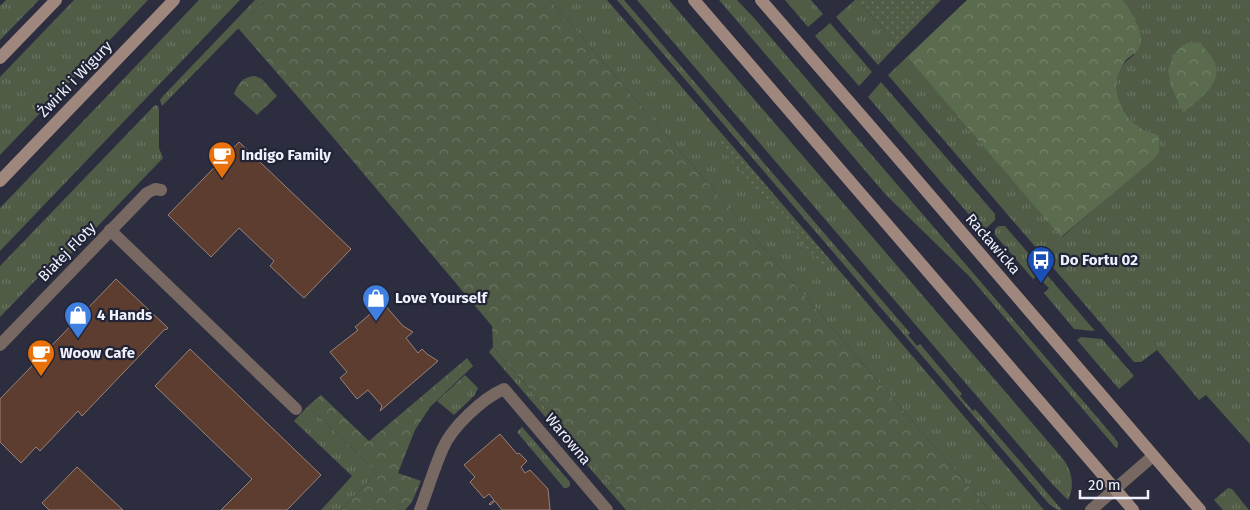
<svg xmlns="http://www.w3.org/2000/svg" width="1250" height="510" viewBox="0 0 1250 510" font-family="'Fira Sans',sans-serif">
	<defs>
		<pattern id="grass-tufts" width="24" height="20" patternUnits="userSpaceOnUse" patternTransform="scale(1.25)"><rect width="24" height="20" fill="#505c46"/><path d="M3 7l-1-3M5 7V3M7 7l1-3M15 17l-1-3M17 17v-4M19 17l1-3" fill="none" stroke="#6a7462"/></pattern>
		<pattern id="forest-crowns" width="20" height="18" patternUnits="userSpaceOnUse" patternTransform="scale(1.25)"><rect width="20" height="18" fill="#5b6c4e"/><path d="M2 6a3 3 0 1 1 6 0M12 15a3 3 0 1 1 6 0" fill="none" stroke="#738169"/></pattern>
		<pattern id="park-crowns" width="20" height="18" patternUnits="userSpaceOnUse" patternTransform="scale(1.25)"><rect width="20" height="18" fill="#505c46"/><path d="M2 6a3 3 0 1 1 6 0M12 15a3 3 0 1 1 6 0" fill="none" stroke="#6a7462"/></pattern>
		<pattern id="garden-dots" width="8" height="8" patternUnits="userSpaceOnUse" patternTransform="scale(1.25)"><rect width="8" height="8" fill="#505c46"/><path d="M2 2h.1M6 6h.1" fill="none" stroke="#6a7462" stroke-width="1.8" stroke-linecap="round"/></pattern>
	</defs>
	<rect width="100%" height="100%" fill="#2c2e40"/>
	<!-- grass -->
	<g fill="url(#grass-tufts)">
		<polygon points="6,0 39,0 0,40 0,6"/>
		<polygon points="74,0 148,0 0,155 0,77"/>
		<polygon points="199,0 240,0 0,251 0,208"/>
		<polygon points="255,0 266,0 162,106 160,100 163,96"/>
		<polygon points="550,0 607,0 723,135 716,142 825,268 832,262 1044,510 989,510"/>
		<polygon points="617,0 624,0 910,333 908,335 917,346 920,344 962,394 960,396 973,411 975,409 1062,510 1058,510 1049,504"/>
		<path d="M637 0H669L1063 459C1072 471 1075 486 1068 500L1052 484Z"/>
		<polygon points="719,0 737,0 755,19 1114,437 1118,443 1118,447 1116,448 969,276 886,195"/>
		<polygon points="785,0 811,0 823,14 808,27"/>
		<polygon points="855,0 858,0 897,45 878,65 836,17"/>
		<path d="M1123 0H1250V444L1206 395 1199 400 1157 350 1141 362H1134L888 75 907 57 1062 237 1159 153V135C1152 132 1143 130 1137 126 1125 116 1116 99 1115 84 1115 72 1125 61 1134 55L1137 24Z"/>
		<polygon points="830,23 872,72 859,86 815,36"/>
		<polygon points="881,82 995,214 995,220 983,231 868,97"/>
		<polygon points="155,105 158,106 159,110 159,148 163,158 70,255 58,257 0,317 0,266"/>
		<path d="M999 226H1005L1095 331 1074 329 1044 293 1049 288 1037 276 1033 279 995 235C994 231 995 228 999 226Z"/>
		<polygon points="1081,337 1102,339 1134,376 1119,389 1077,340"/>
		<polygon points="493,347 634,510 626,510 489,352"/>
		<polygon points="465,375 478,388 474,396 454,415 437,401"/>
		<polygon points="308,406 377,472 341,510 321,510 352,476 294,421"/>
		<polygon points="522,427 570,482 570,486 567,488 564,488 517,432"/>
		<polygon points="1228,488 1232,489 1249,510 1223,510 1214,500"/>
	</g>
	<!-- forest -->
	<g fill="url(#forest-crowns)">
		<path d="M967 0H1123C1130 11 1145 31 1140 46 1138 52 1132 55 1127 59 1124 62 1121 68 1119 72 1110 88 1123 117 1138 126 1143 131 1153 132 1159 135V153L1153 160 1061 237 907 57Z"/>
		<path d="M1200 42C1204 48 1215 59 1216 66 1221 86 1196 101 1183 113L1171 86 1168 70 1175 53 1182 46 1186 44Z"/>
	</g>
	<!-- park -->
	<g fill="url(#park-crowns)">
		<polygon points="266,0 550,0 989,510 634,510 493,347 492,326 331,135 238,28"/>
		<path d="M255 76 262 79 277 96 257 115 234 94C238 83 243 77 255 76Z"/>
		<polygon points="467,358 473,366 430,407 415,430 398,473 421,481 412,502 405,510 341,510 377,472 308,406 321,395 369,441"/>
	</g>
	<!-- garden -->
	<g fill="url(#garden-dots)">
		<polygon points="858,0 941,0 897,45"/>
		<polygon points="723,135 832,262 824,269 715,142"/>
	</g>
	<!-- building -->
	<g fill="#5c3d2f" stroke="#9a8278">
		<polygon points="239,142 351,249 304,298 270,266 274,261 239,228 211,257 168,215"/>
		<polygon points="116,279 168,328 166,330 165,329 82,416 78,411 40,451 36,447 21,463 0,442 0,399"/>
		<polygon points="383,303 403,326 413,332 406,338 418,353 422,349 427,354 438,361 380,411 382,406 368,390 357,399 340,378 347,372 330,352 358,330 355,327"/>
		<polygon points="190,349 321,475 287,510 221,510 252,479 155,386"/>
		<polygon points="500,434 517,454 519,453 527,461 521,467 525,473 530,470 532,472 548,489 550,510 502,510 495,501 490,505 489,504 494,500 489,494 484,498 470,482 475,477 464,465"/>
		<polygon points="77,467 123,510 49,510 42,503"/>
	</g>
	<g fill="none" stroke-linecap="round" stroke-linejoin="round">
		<!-- street -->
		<g stroke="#786862" stroke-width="12">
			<polyline points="110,230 296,409"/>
			<polyline points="0,345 147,193 155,189 161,190"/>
			<path d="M420 510C428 489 434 468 443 448 452 427 483 398 504 389L607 510"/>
			<polyline points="1091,510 1153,456"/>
		</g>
		<!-- secondary -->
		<g stroke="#a0877d" stroke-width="12">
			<polyline points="694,0 1133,510"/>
			<polyline points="761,0 898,158 1200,510"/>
			<polyline points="0,58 56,0"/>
			<polyline points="0,181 174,0"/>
		</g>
	</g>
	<!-- icons -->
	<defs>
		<g id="cafe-pin" transform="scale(1.4375)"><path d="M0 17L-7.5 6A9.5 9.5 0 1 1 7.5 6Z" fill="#e8710a" stroke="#222436"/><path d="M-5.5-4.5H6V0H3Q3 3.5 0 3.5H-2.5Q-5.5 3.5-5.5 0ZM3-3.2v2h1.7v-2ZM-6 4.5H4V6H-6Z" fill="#fff"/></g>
		<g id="bus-pin" transform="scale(1.4375)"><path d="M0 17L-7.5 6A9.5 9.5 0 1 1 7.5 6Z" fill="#1a4fb4" stroke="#222436"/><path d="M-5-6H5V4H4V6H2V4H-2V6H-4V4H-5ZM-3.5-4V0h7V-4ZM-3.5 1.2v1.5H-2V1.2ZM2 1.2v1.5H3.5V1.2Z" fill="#fff"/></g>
		<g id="shop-pin" transform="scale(1.4375)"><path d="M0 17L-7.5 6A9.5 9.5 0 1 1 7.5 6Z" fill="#3f7fe0" stroke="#222436"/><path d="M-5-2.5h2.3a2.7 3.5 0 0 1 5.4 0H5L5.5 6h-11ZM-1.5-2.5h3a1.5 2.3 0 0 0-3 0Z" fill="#fff"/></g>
	</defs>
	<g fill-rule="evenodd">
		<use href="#cafe-pin" x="222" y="155"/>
		<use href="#bus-pin" x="1041" y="260"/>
		<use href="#shop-pin" x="376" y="298"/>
		<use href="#shop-pin" x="78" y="315"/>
		<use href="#cafe-pin" x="41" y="353"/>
	</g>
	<g text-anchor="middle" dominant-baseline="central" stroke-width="4.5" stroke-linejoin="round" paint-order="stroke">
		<!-- street labels -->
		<g font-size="15" fill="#eff2fe" stroke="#222436">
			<text transform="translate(75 79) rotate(-46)">Żwirki i Wigury</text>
			<text transform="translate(993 244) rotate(49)">Racławicka</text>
			<text transform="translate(67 252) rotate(-46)">Białej Floty</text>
			<text transform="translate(568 439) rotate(50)">Warowna</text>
		</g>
		<!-- poi labels -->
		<g font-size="15" font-weight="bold" fill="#eff2fe" stroke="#222436" text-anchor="start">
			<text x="241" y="155">Indigo Family</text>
			<text x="1060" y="260">Do Fortu 02</text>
			<text x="395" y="298">Love Yourself</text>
			<text x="97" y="315">4 Hands</text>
			<text x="60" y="353">Woow Cafe</text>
		</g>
	</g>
	<!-- scale -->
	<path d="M1080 490v8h68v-8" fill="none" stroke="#eff2fe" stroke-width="2.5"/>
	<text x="1088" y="490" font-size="15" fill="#eff2fe" stroke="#222436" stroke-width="4" paint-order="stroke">20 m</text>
</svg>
